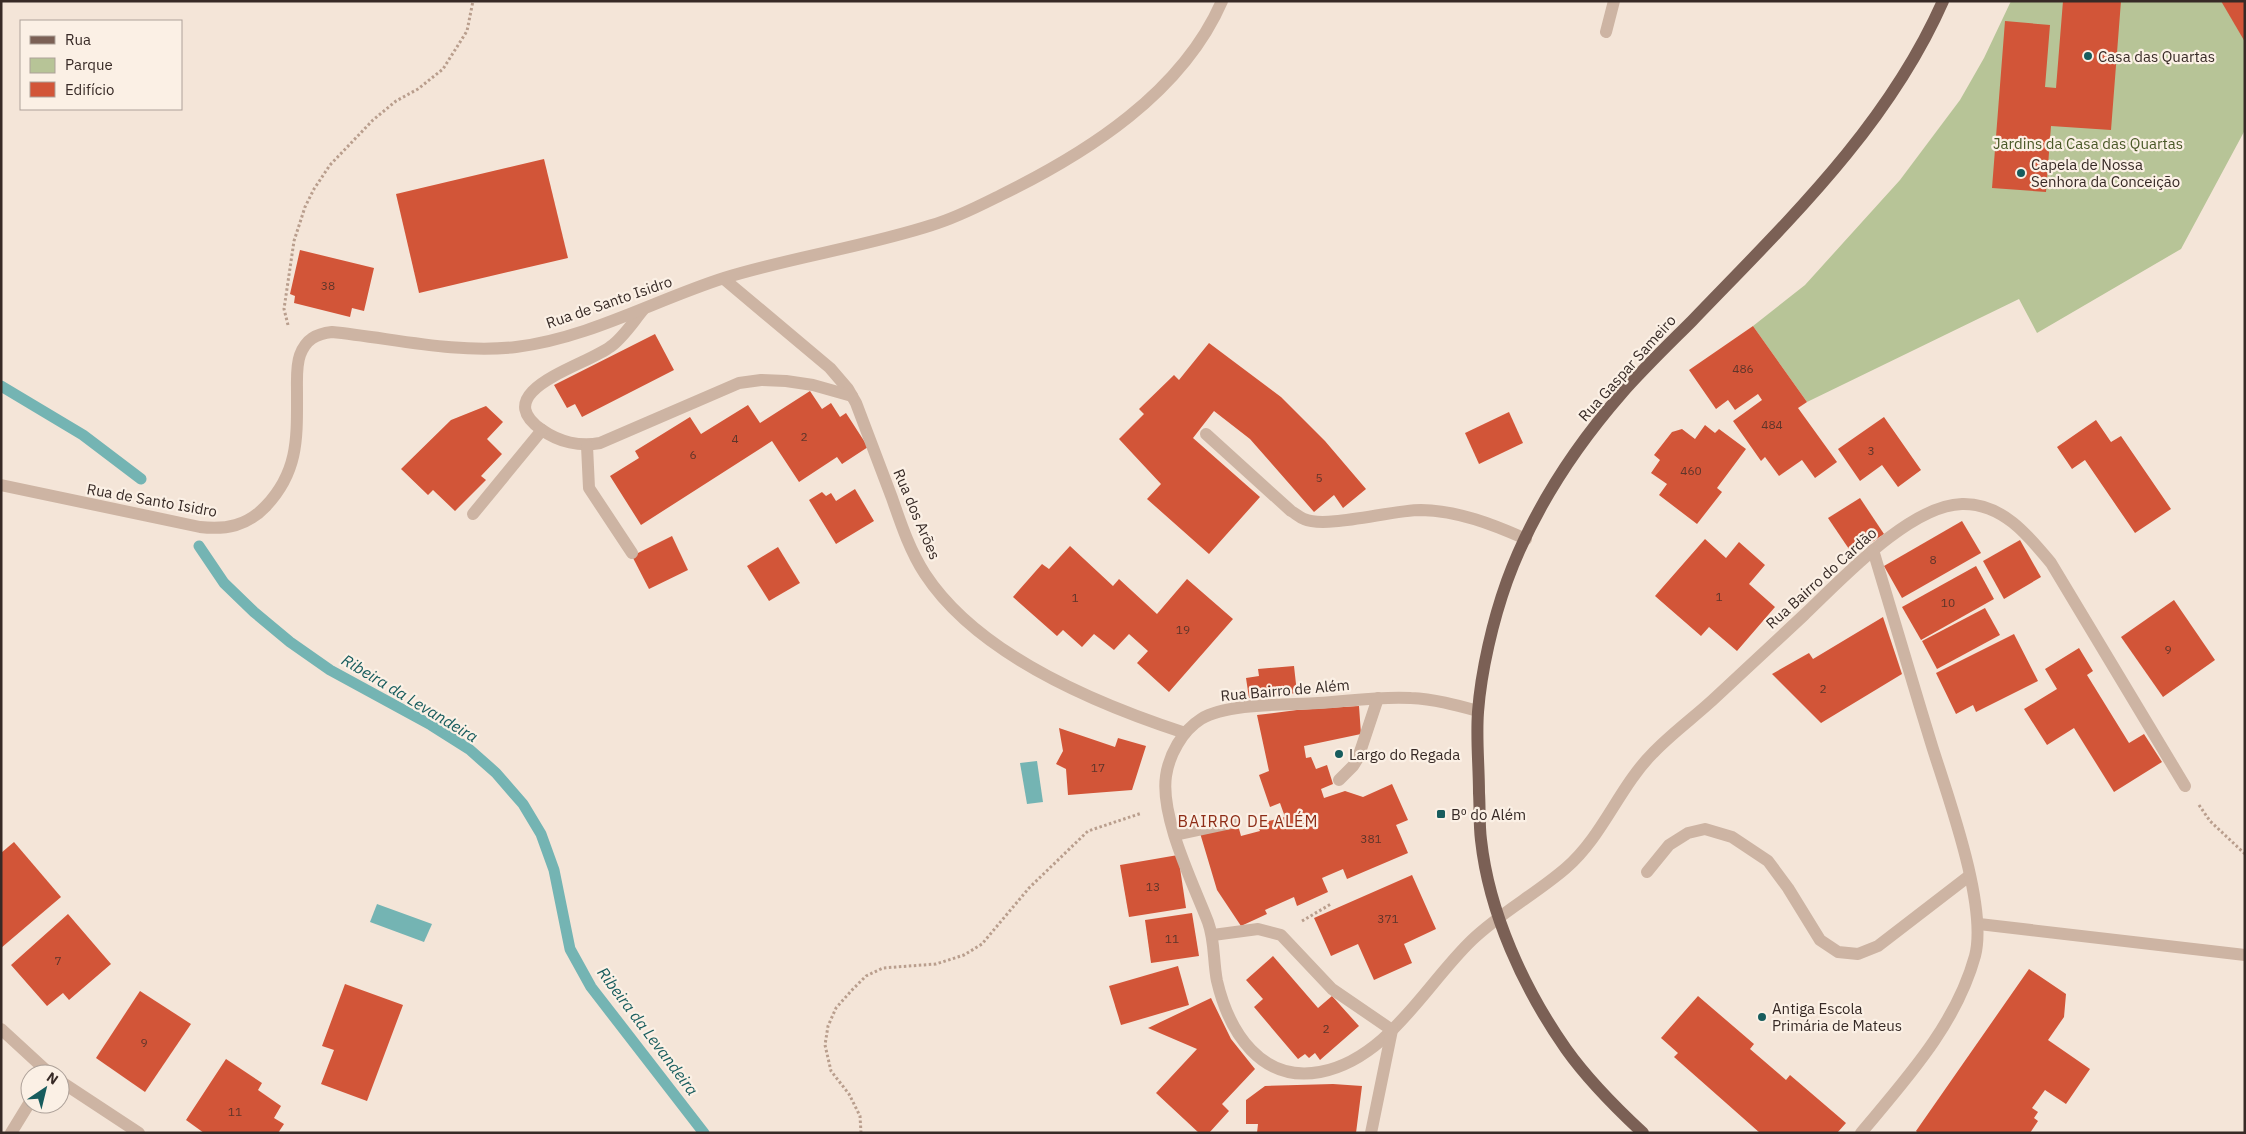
<svg xmlns="http://www.w3.org/2000/svg" width="2246" height="1134" viewBox="0 0 2246 1134" font-family="'IBM Plex Sans',sans-serif">
	<rect width="100%" height="100%" fill="#f4e5d8"/>
	<!-- green -->
	<polygon fill="#b7c497" points="2011,1 2245,1 2245,130 2181,249 2037,333 2019,299 1807,402 1753,326 1805,285 1900,180 1960,100 1984,58"/>
	<!-- water -->
	<g fill="#74b4b3">
		<polygon points="1037,761 1043,802 1027,804 1020,763"/>
		<polygon points="377,904 432,924 424,942 370,922"/>
	</g>
	<g fill="none" stroke-linecap="round" stroke-linejoin="round">
		<!-- stream -->
		<g stroke="#74b4b3" stroke-width="11">
			<polyline points="1,386 83,435 141,479"/>
			<polyline points="199,546 224,583 254,612 290,642 330,670 431,725 469,749 496,773 523,804 541,834 554,870 570,949 591,987 704,1133"/>
		</g>
	</g>
	<!-- building -->
	<g fill="#d25538">
		<polygon points="2063,1 2121,1 2111,130 2051,126 2046,192 1992,188 2005,21 2050,25 2045,87 2056,88"/>
		<polygon points="2221,1 2245,1 2245,42"/>
		<polygon points="544,159 568,258 419,293 396,194"/>
		<polygon points="300,250 374,268 364,311 352,308 350,317 294,303 295,296 290,294"/>
		<polygon points="1753,326 1807,402 1798,408 1837,462 1815,478 1802,460 1779,476 1765,457 1761,461 1733,421 1762,400 1758,394 1735,410 1728,400 1716,409 1689,370"/>
		<polygon points="655,334 674,370 582,417 575,404 567,408 554,385"/>
		<polygon points="1209,343 1281,397 1325,441 1366,489 1343,508 1334,495 1314,512 1250,439 1214,411 1193,438 1260,497 1209,554 1147,499 1161,484 1119,439 1144,414 1139,409 1174,375 1179,380"/>
		<polygon points="810,391 822,409 831,403 840,417 846,413 868,447 842,464 837,457 799,482 772,441 641,525 610,476 639,458 635,451 690,417 701,434 748,405 760,423"/>
		<polygon points="486,406 503,422 487,439 502,454 481,476 486,480 455,511 433,490 428,495 401,469 451,420"/>
		<polygon points="1509,412 1523,443 1479,464 1465,433"/>
		<polygon points="1884,417 1921,470 1898,487 1882,465 1860,481 1838,449"/>
		<polygon points="2096,420 2111,442 2121,436 2171,509 2135,533 2085,460 2072,469 2057,447"/>
		<polygon points="1705,425 1715,433 1719,429 1746,449 1717,488 1722,492 1697,524 1659,495 1667,484 1651,473 1660,460 1654,455 1672,432 1682,429 1695,439"/>
		<polygon points="855,489 874,521 836,544 809,500 822,492 826,496 831,493 836,501"/>
		<polygon points="1860,498 1884,534 1853,555 1828,518"/>
		<polygon points="1962,521 1981,553 1902,598 1884,566"/>
		<polygon points="672,536 688,570 649,589 632,556"/>
		<polygon points="1705,539 1726,558 1739,542 1765,565 1749,584 1775,607 1737,651 1709,627 1701,636 1655,596"/>
		<polygon points="2020,540 2041,577 2004,599 1983,561"/>
		<polygon points="1070,546 1113,586 1119,579 1157,614 1187,579 1233,619 1169,692 1137,663 1148,651 1129,634 1114,650 1094,634 1082,647 1063,630 1057,636 1013,597 1042,564 1049,569"/>
		<polygon points="778,547 800,583 769,601 747,566"/>
		<polygon points="1976,566 1994,599 1921,640 1902,607"/>
		<polygon points="2174,600 2215,660 2163,697 2121,637"/>
		<polygon points="1985,608 2000,635 1937,669 1922,641"/>
		<polygon points="1883,617 1902,674 1821,723 1772,674 1809,653 1813,659"/>
		<polygon points="2014,634 2038,681 1976,712 1973,705 1956,714 1936,673"/>
		<polygon points="2079,648 2093,671 2087,675 2129,743 2144,734 2162,762 2114,792 2074,728 2047,745 2024,709 2057,689 2045,669"/>
		<polygon points="1294,666 1297,693 1249,698 1246,678 1259,676 1258,669"/>
		<polygon points="1359,706 1361,734 1304,746 1306,758 1311,757 1316,769 1327,765 1333,784 1321,789 1324,798 1345,791 1363,797 1392,784 1408,820 1396,825 1408,853 1347,879 1343,869 1322,878 1328,892 1297,906 1294,897 1265,910 1267,914 1241,926 1217,890 1200,833 1238,825 1241,836 1260,831 1257,824 1285,817 1280,803 1270,807 1259,775 1269,771 1257,715 1297,710"/>
		<polygon points="1059,728 1115,747 1118,738 1146,746 1132,790 1068,795 1066,769 1056,764 1063,751"/>
		<polygon points="14,842 61,897 1,948 1,853"/>
		<polygon points="1178,855 1186,908 1129,917 1120,865"/>
		<polygon points="1412,875 1436,929 1404,944 1412,963 1374,980 1358,944 1331,956 1314,918"/>
		<polygon points="1192,913 1199,956 1151,963 1145,920"/>
		<polygon points="68,914 111,964 69,1000 63,993 47,1006 11,965"/>
		<polygon points="1273,956 1318,1008 1332,996 1359,1026 1320,1060 1315,1053 1309,1058 1305,1054 1298,1059 1254,1007 1263,999 1246,980"/>
		<polygon points="1178,966 1189,1005 1121,1025 1109,986"/>
		<polygon points="2029,969 2066,994 2064,1017 2048,1040 2090,1069 2066,1104 2045,1090 2032,1108 2038,1112 2034,1118 2038,1121 2030,1133 1918,1133 1916,1131"/>
		<polygon points="345,984 403,1005 367,1101 321,1084 334,1050 322,1046"/>
		<polygon points="140,991 191,1024 145,1092 96,1058"/>
		<polygon points="1698,996 1754,1044 1750,1049 1786,1080 1790,1075 1846,1123 1837,1133 1760,1133 1674,1057 1678,1053 1661,1038"/>
		<polygon points="1211,998 1231,1039 1255,1069 1222,1104 1229,1111 1209,1133 1199,1133 1156,1093 1197,1049 1148,1028"/>
		<polygon points="226,1059 262,1083 258,1090 281,1106 274,1118 284,1124 278,1133 204,1133 186,1120"/>
		<polygon points="1333,1084 1362,1086 1356,1133 1257,1133 1258,1124 1246,1124 1246,1100 1265,1086"/>
	</g>
	<g fill="none" stroke-linecap="round" stroke-linejoin="round">
		<!-- path -->
		<g stroke="#b99e8d" stroke-width="3" stroke-dasharray="2.5 2.5" stroke-linecap="butt">
			<polyline points="288,325 284,309 294,241 305,207 314,189 330,165 373,120 396,101 418,89 443,69 467,31 473,1"/>
			<polyline points="2199,805 2210,821 2245,854"/>
			<polyline points="1302,921 1331,904"/>
			<polyline points="861,1133 860,1116 849,1094 831,1071 825,1045 828,1026 836,1008 852,990 866,976 883,968 936,964 964,955 982,944 1029,888 1088,831 1142,813"/>
		</g>
		<!-- minor -->
		<g stroke="#cdb4a3" stroke-width="12">
			<polyline points="1606,32 1614,1"/>
			<path d="M724 279 830 368 848 389 856 403C868 434 880 466 892 498 901 524 910 551 925 574 978 655 1096 704 1185 733"/>
			<path d="M643 310C633 322 623 338 610 347 585 366 486 391 542 430 559 442 580 447 600 443L739 383 761 380 786 381 813 385 852 396"/>
			<path d="M1206 434 1291 511C1295 513 1299 517 1304 519 1326 529 1391 510 1421 510 1459 511 1492 524 1526 539"/>
			<polyline points="587,446 589,488 632,553"/>
			<path d="M1 485 200 527C226 530 247 526 266 506 299 471 297 437 297 392 297 380 296 366 300 355 306 339 316 334 332 332 392 338 455 354 516 347 589 338 655 300 724 278 792 257 864 247 932 225 956 218 979 206 1001 195 1087 153 1182 93 1222 1"/>
			<polyline points="473,514 542,430"/>
			<path d="M1478 711C1456 705 1434 699 1411 698 1381 696 1349 701 1318 703 1286 705 1227 703 1201 719 1182 731 1169 755 1166 776 1160 817 1193 883 1208 922 1215 941 1213 961 1217 981 1229 1032 1261 1083 1320 1072 1388 1059 1425 985 1472 940 1500 913 1536 894 1566 868 1603 836 1619 787 1653 753 1673 732 1696 716 1717 696 1746 669 1775 642 1804 615 1841 580 1910 505 1962 504 2002 503 2028 535 2051 563L2185 786"/>
			<polyline points="1339,780 1353,766 1358,758 1378,698"/>
			<polyline points="1175,835 1236,822"/>
			<polyline points="1647,872 1669,845 1688,833 1705,829 1732,837 1768,861 1788,888 1820,940 1838,952 1858,954 1878,946 1969,876"/>
			<polyline points="1979,924 2245,955"/>
			<polyline points="1213,935 1258,929 1281,935 1332,989 1392,1030 1371,1133"/>
			<polyline points="1,1029 50,1074"/>
			<polyline points="60,1081 139,1133"/>
			<polyline points="11,1133 30,1102"/>
			<path d="M1861 1133C1906 1079 1956 1025 1975 956 1988 906 1948 797 1932 746 1912 681 1893 616 1873 550"/>
		</g>
		<!-- major -->
		<path stroke="#7b6055" stroke-width="12" d="M1643 1133C1615 1107 1588 1080 1566 1049 1524 989 1489 913 1481 840 1479 824 1480 808 1479 793 1479 766 1476 739 1478 712 1481 671 1493 620 1507 581 1532 513 1574 448 1622 393 1644 368 1668 345 1692 321 1786 223 1887 128 1943 1"/>
	</g>
	<!-- markers -->
	<g fill="#175c5d" stroke="#fbf0e5" stroke-width="2">
		<circle cx="2088" cy="56" r="5"/>
		<circle cx="2021" cy="173" r="5"/>
		<circle cx="1339" cy="754" r="5"/>
		<rect x="1436" y="809" width="10" height="10" rx="2.5"/>
		<circle cx="1762" cy="1017" r="5"/>
	</g>
	<g text-anchor="middle" dominant-baseline="central" stroke-width="4.5" stroke-linejoin="round" paint-order="stroke">
		<!-- number labels -->
		<g font-size="12" fill="#5e352a">
			<text x="328" y="285">38</text>
			<text x="1743" y="368">486</text>
			<text x="1772" y="424">484</text>
			<text x="804" y="436">2</text>
			<text x="735" y="438">4</text>
			<text x="1871" y="450">3</text>
			<text x="693" y="454">6</text>
			<text x="1691" y="470">460</text>
			<text x="1319" y="477">5</text>
			<text x="1933" y="559">8</text>
			<text x="1719" y="596">1</text>
			<text x="1075" y="597">1</text>
			<text x="1948" y="602">10</text>
			<text x="1183" y="629">19</text>
			<text x="2168" y="649">9</text>
			<text x="1823" y="688">2</text>
			<text x="1098" y="767">17</text>
			<text x="1371" y="838">381</text>
			<text x="1153" y="886">13</text>
			<text x="1388" y="918">371</text>
			<text x="1172" y="938">11</text>
			<text x="58" y="960">7</text>
			<text x="1326" y="1028">2</text>
			<text x="144" y="1042">9</text>
			<text x="235" y="1111">11</text>
		</g>
		<!-- poi labels -->
		<g font-size="15" fill="#372a26" stroke="#fbf0e5" text-anchor="start">
			<text x="2098" y="56">Casa das Quartas</text>
			<text x="2031" y="164">Capela de Nossa<tspan x="2031" dy="17">Senhora da Conceição</tspan></text>
			<text x="1349" y="754">Largo do Regada</text>
			<text x="1451" y="814">Bº do Além</text>
			<text x="1772" y="1008">Antiga Escola<tspan x="1772" dy="17">Primária de Mateus</tspan></text>
		</g>
		<!-- park labels -->
		<g font-size="15" fill="#495827" stroke="#fbf0e5">
			<text x="2088" y="143">Jardins da Casa das Quartas</text>
		</g>
		<!-- street labels -->
		<g font-size="15" fill="#372a26" stroke="#fbf0e5">
			<text transform="translate(609 302) rotate(-19)">Rua de Santo Isidro</text>
			<text transform="translate(1627 368) rotate(-48)">Rua Gaspar Sameiro</text>
			<text transform="translate(152 500) rotate(10)">Rua de Santo Isidro</text>
			<text transform="translate(917 514) rotate(67)">Rua dos Arões</text>
			<text transform="translate(1821 578) rotate(-42)">Rua Bairro do Cardão</text>
			<text transform="translate(1285 690) rotate(-5)">Rua Bairro de Além</text>
		</g>
		<!-- water labels -->
		<g font-size="16" font-style="italic" fill="#175c5d" stroke="#fbf0e5">
			<text transform="translate(410 698) rotate(31)">Ribeira da Levandeira</text>
			<text transform="translate(648 1031) rotate(53)">Ribeira da Levandeira</text>
		</g>
		<!-- neighbourhood labels -->
		<g font-size="16" letter-spacing="1" fill="#8e2d17" stroke="#fbf0e5">
			<text x="1248" y="821">BAIRRO DE ALÉM</text>
		</g>
	</g>
	<!-- border -->
	<rect width="2246" height="1134" fill="none" stroke="#372a26" stroke-width="5"/>
	<!-- legend -->
	<rect x="20" y="20" width="162" height="90" fill="#fbf0e5" stroke="#ada199"/>
	<rect x="30" y="36" width="25" height="8" fill="#7b6055" stroke="#ada199"/>
	<text x="65" y="45" font-size="15" fill="#372a26">Rua</text>
	<rect x="30" y="58" width="25" height="15" fill="#b7c497" stroke="#ada199"/>
	<text x="65" y="70" font-size="15" fill="#372a26">Parque</text>
	<rect x="30" y="82" width="25" height="15" fill="#d25538" stroke="#ada199"/>
	<text x="65" y="95" font-size="15" fill="#372a26">Edifício</text>
	<!-- north arrow -->
	<g transform="translate(45 1089) rotate(35)"><circle r="24" fill="#fbf0e5" stroke="#ada199"/>
	<path d="M0-4L9 19L0 12L-9 19Z" fill="#175c5d"/>
	<text y="-8" font-size="14" font-weight="bold" text-anchor="middle" fill="#372a26">N</text>
	</g>
</svg>
